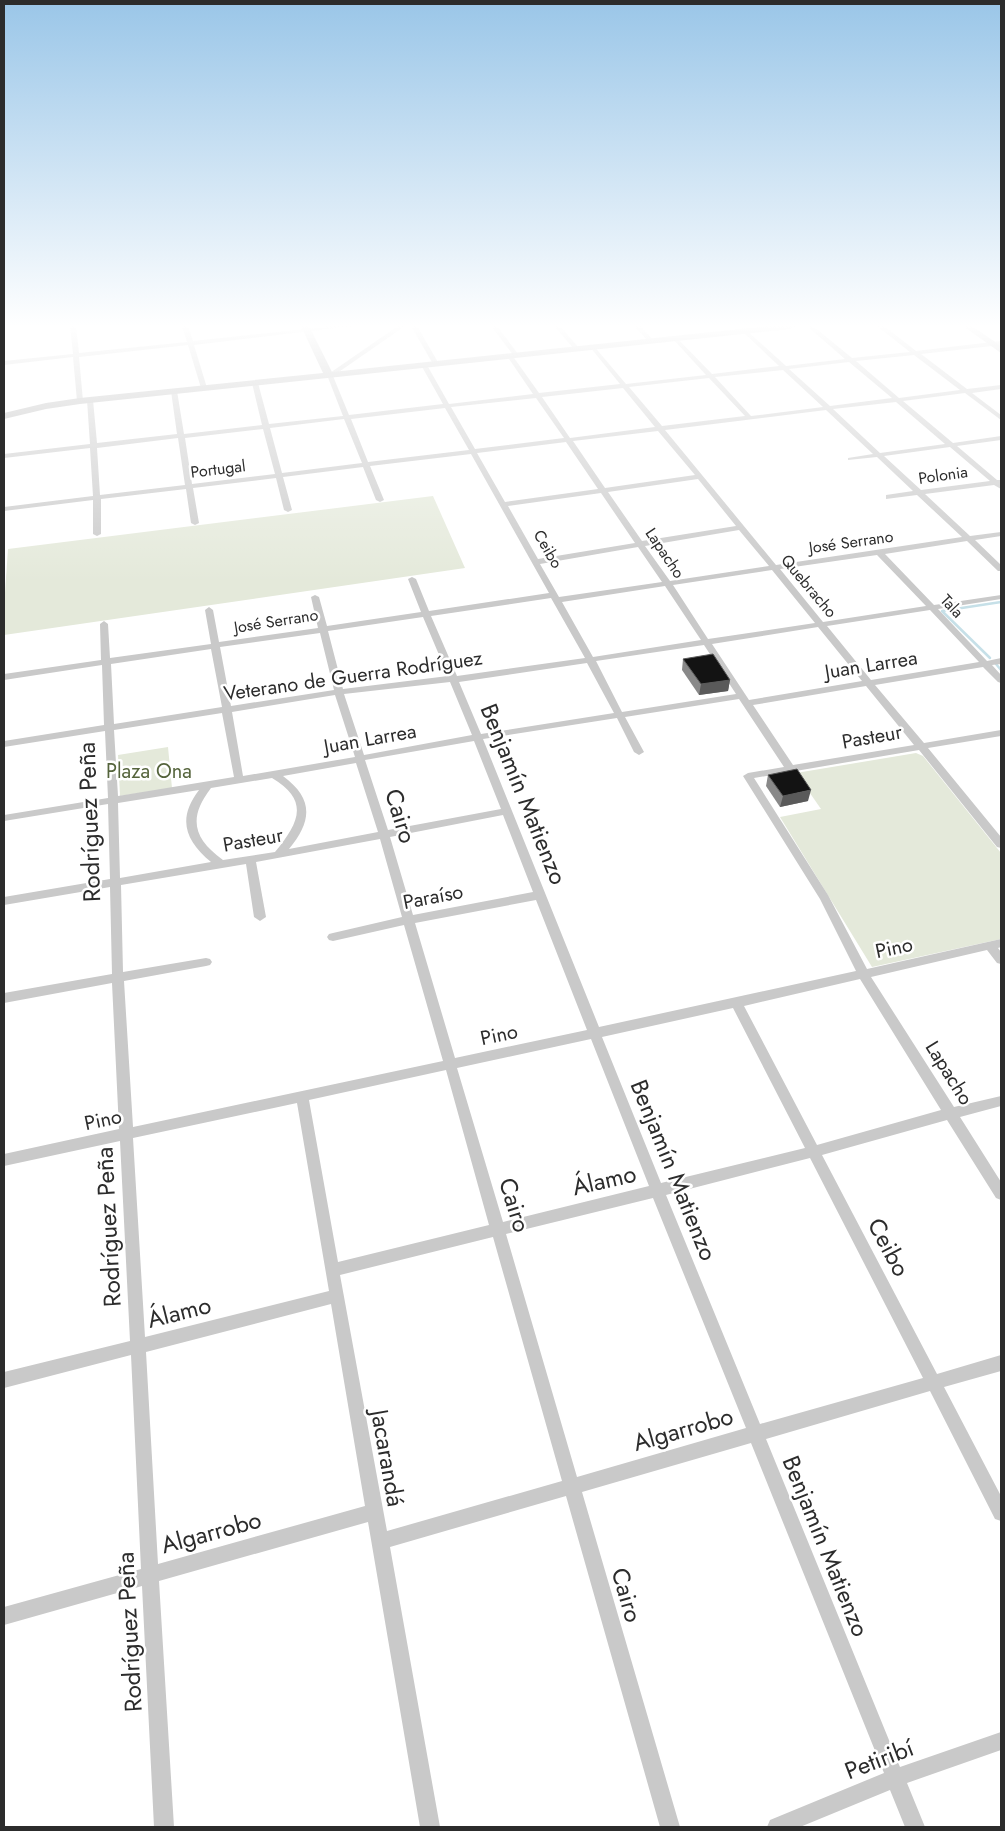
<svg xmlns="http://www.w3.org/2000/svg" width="1005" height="1831" viewBox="0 0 1005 1831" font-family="Jost,sans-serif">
	<rect width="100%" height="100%" fill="#fff"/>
	<!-- green -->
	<g fill="#e4e9da">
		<polygon points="433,496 465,568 4,635 4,607 8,549"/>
		<polygon points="168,747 172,788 120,796 118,755"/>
		<polygon points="916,753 923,756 1001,853 1001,939 872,967 780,817 821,809 796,773"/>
	</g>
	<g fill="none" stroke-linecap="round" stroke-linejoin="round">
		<!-- stream -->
		<g stroke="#c6e0e8" stroke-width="2.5">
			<polyline points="990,658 942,611 1001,602"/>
			<polyline points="996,664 1001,670"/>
		</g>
		<!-- street -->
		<g fill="#c9c9c9" fill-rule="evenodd">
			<polygon points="70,326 76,326 79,353 187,342 182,326 188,326 193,341 334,326 353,326 194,345 207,388 204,390 201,388 188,345 79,357 83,401 80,403 77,401 73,357 4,365 4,361 73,354"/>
			<path d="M398 326H405L333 376 349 415 443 404 421 365 424 363 427 365 449 404 533 394 507 356 510 354 512 355 539 393 620 384 590 347 593 345 626 384 706 375 673 339 672 338 675 336 712 374 779 366 743 332V330L745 329 786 366 845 359 807 326H813L852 358 910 352 877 326H884L916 351 1001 341V345L921 354 967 389 1001 385V389L972 393 1001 415V420L965 393 903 401 953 443 1001 436V440L957 446 997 480H1001V489L994 485 925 494 970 536 1001 532V536L975 540 1001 565V571H998L967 541 885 554 934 605 1001 595V599L938 609 987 661 1001 658V664L992 665 1001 675V683L998 682 983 667 875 685 924 743 1001 730V736L928 748 1001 837V848L997 847 919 750 754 778 828 895 867 969 1001 939V947L998 948 1001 952V964L997 963 987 950 871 977 954 1107 1001 1096V1106L960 1117 1001 1182V1200L996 1198 947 1120 822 1155 937 1374 1001 1355V1371L944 1387 1001 1496V1521L995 1519 930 1391 766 1439 900 1767 1001 1732V1750L907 1783 925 1827H905L890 1790 800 1827H767L770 1820 884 1773 751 1443 582 1492 680 1827H660L566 1496 390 1547 440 1827H420L368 1522 159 1581 174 1827H154L142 1586 4 1625V1607L141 1569 131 1355 4 1388V1372L130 1341 120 1141 4 1166V1154L119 1129 112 983 4 1003V993L112 974 110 887 4 905V897L110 879 108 804 4 821V815L108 798 105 731 4 747V741L104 725 102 665 4 680V674L101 660 100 624 104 621 108 624 110 658 211 644 205 610 209 607 213 610 219 642 318 628 311 597 315 595 319 597 327 626 421 612 408 579 412 577 416 579 429 611 549 593 471 454 370 466 384 500 380 502 376 500 363 467 283 477 292 510 288 512 284 510 276 478 193 488 199 523 195 525 191 523 186 489 101 499V534L97 536 93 534V500L4 511V507L93 496 90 448 4 458V454L90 444 87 400 90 398 93 400 97 443 177 434 171 391 174 389 177 391 184 434 262 425 252 383 255 381 258 383 269 424 343 416 327 375ZM914 355 960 390 899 398 856 361ZM849 362 892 398 830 406 789 369ZM783 370 823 407 751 416 715 377ZM709 378 745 416 662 426 629 387ZM623 388 655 427 570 438 542 397ZM536 398 564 438 475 449 451 407ZM896 402 945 444 880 453 833 409ZM445 408 469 450 368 462 351 419ZM826 410 873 454 848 458V460L877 457 913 491 886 495V499L917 495 962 537 776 565 665 430ZM344 419 362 463 282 473 270 428ZM263 429 275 474 192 484 185 438ZM658 431 695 475 605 488 573 441ZM178 438 185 485 100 495 97 448ZM566 442 598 489 505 502 477 453ZM950 447 990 481 921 490 884 456ZM698 479 736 526 642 541 608 492ZM601 493 635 543 538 559 508 506ZM739 530 769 566 670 581 645 546ZM638 547 662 582 559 597 540 564ZM877 555 926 606 823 622 780 569ZM772 570 815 623 708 639 673 585ZM665 586 701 640 593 657 562 602ZM551 598 585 658 457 676 431 616ZM930 610 979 662 871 680 827 626ZM423 617 448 676 343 689 328 631ZM818 627 862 681 749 700 712 644ZM320 633 334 690 231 706 220 647ZM704 645 736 694 622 712 596 661ZM211 649 222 707 114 724 111 664ZM587 663 614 713 481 734 459 682ZM450 682 472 735 364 755 344 694ZM866 686 914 745 793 765 753 705ZM335 695 355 757 243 776 232 712ZM739 699 784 767 748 773 743 776 820 899 856 971 599 1027 483 739 617 718 634 752 639 755 644 752 625 717ZM222 713 234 777 118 796 114 730ZM474 741 501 809 388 830 365 760ZM356 763 378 832 289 849C312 821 314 799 283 776ZM272 778C311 801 298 824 275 852L223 860C193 838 188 818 211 788ZM199 790C177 819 185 840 211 862L120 878 118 803ZM503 815 533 892 413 915 390 837ZM380 839 402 917 333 933 329 934 327 937 329 940 333 941 404 925 443 1061 133 1127 124 981 206 966 210 965 212 962 210 959 206 958 123 972 121 885 246 864 254 917 260 921 266 917 256 862ZM536 900 587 1030 455 1058 415 923ZM860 979 941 1110 817 1145 744 1006ZM733 1008 805 1148 661 1183 602 1037ZM591 1039 649 1186 503 1222 457 1068ZM446 1070 489 1225 338 1262 309 1100ZM297 1103 329 1291 145 1337 133 1138ZM810 1158 923 1378 760 1424 666 1195ZM653 1198 746 1428 577 1477 506 1234ZM493 1237 562 1481 387 1531 340 1275ZM331 1304 365 1506 158 1564 146 1352Z"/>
			<polygon points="411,326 417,326 439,364 438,365 433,364"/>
			<polygon points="491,326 497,326 518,354 518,356 514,356"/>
			<polygon points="554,326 560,326 579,348 579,350 575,350"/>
			<polygon points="634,326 640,326 653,340 653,342 649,342"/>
		</g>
		<!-- secondary -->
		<g fill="#b6b6b6" fill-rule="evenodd">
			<polygon points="301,326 309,326 332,372 768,326 795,326 791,329 80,404 46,409 4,419 4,413 46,403 80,398 323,373"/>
			<polygon points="963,326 972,326 1001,346 1001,353"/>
		</g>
	</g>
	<!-- wall -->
	<g fill="#898989">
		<polygon points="683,659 730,680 728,691 699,695 682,670"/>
		<polygon points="768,775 808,801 780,807 766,786"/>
	</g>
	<!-- shaded-wall -->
	<g fill="#5a5a5a">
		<polygon points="730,680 728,691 699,695 701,684"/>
		<polygon points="811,790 808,801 780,807 783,796"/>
	</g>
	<!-- building -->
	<g fill="#131313" stroke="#5a5a5a">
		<polygon points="713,654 730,680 701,684 683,659"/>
		<polygon points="797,769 811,790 783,796 768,775"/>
	</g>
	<!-- sky -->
	<linearGradient id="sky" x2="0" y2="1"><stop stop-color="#9ac6e8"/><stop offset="0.56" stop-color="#fff"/><stop offset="1" stop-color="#fff" stop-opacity="0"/></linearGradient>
	<rect width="1005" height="582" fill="url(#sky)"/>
	<g text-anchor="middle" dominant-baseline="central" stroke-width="5" stroke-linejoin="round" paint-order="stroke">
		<!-- far-street labels -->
		<g font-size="16" fill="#2c2c2c" stroke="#fff">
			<text transform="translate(218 469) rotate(-7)">Portugal</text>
			<text transform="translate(943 475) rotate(-8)">Polonia</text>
			<text transform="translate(851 542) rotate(-8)">José Serrano</text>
			<text transform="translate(548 549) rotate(60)">Ceibo</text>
			<text transform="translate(665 553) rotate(56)">Lapacho</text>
			<text transform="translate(809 586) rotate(50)">Quebracho</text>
			<text transform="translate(952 606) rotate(47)">Tala</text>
			<text transform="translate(276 621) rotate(-9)">José Serrano</text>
		</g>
		<!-- street labels -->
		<g font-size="20" fill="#2c2c2c" stroke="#fff">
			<text transform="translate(871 665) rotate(-9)">Juan Larrea</text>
			<text transform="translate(353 676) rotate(-8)">Veterano de Guerra Rodríguez</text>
			<text transform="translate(872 737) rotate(-10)">Pasteur</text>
			<text transform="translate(370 739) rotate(-10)">Juan Larrea</text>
			<text transform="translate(253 840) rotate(-10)">Pasteur</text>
			<text transform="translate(433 897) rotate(-11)">Paraíso</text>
			<text transform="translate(894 948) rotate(-12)">Pino</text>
			<text transform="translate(499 1035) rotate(-12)">Pino</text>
			<text transform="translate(949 1073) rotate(58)">Lapacho</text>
			<text transform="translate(103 1120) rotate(-12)">Pino</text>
		</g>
		<!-- park labels -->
		<g font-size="20" fill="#55643c" stroke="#fff">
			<text x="149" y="771">Plaza Ona</text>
		</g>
		<!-- near-street labels -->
		<g font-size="24" fill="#2c2c2c" stroke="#fff">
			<text transform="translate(524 794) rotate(68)">Benjamín Matienzo</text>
			<text transform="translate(401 816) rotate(73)">Cairo</text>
			<text transform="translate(89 822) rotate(-92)">Rodríguez Peña</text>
			<text transform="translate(674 1170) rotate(68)">Benjamín Matienzo</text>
			<text transform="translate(604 1180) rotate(-13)">Álamo</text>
			<text transform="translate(515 1205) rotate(73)">Cairo</text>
			<text transform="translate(108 1227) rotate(-93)">Rodríguez Peña</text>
			<text transform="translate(889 1247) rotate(62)">Ceibo</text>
			<text transform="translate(179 1312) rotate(-14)">Álamo</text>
			<text transform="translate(683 1429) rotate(-16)">Algarrobo</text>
			<text transform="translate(388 1458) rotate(80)">Jacarandá</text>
			<text transform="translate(211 1532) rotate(-15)">Algarrobo</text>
			<text transform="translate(826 1546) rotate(68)">Benjamín Matienzo</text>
			<text transform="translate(627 1595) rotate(74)">Cairo</text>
			<text transform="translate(129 1632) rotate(-93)">Rodríguez Peña</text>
			<text transform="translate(879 1759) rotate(-21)">Petiribí</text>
		</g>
	</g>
	<!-- border -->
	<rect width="1005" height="1831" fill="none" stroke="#2c2c2c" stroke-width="10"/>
</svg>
